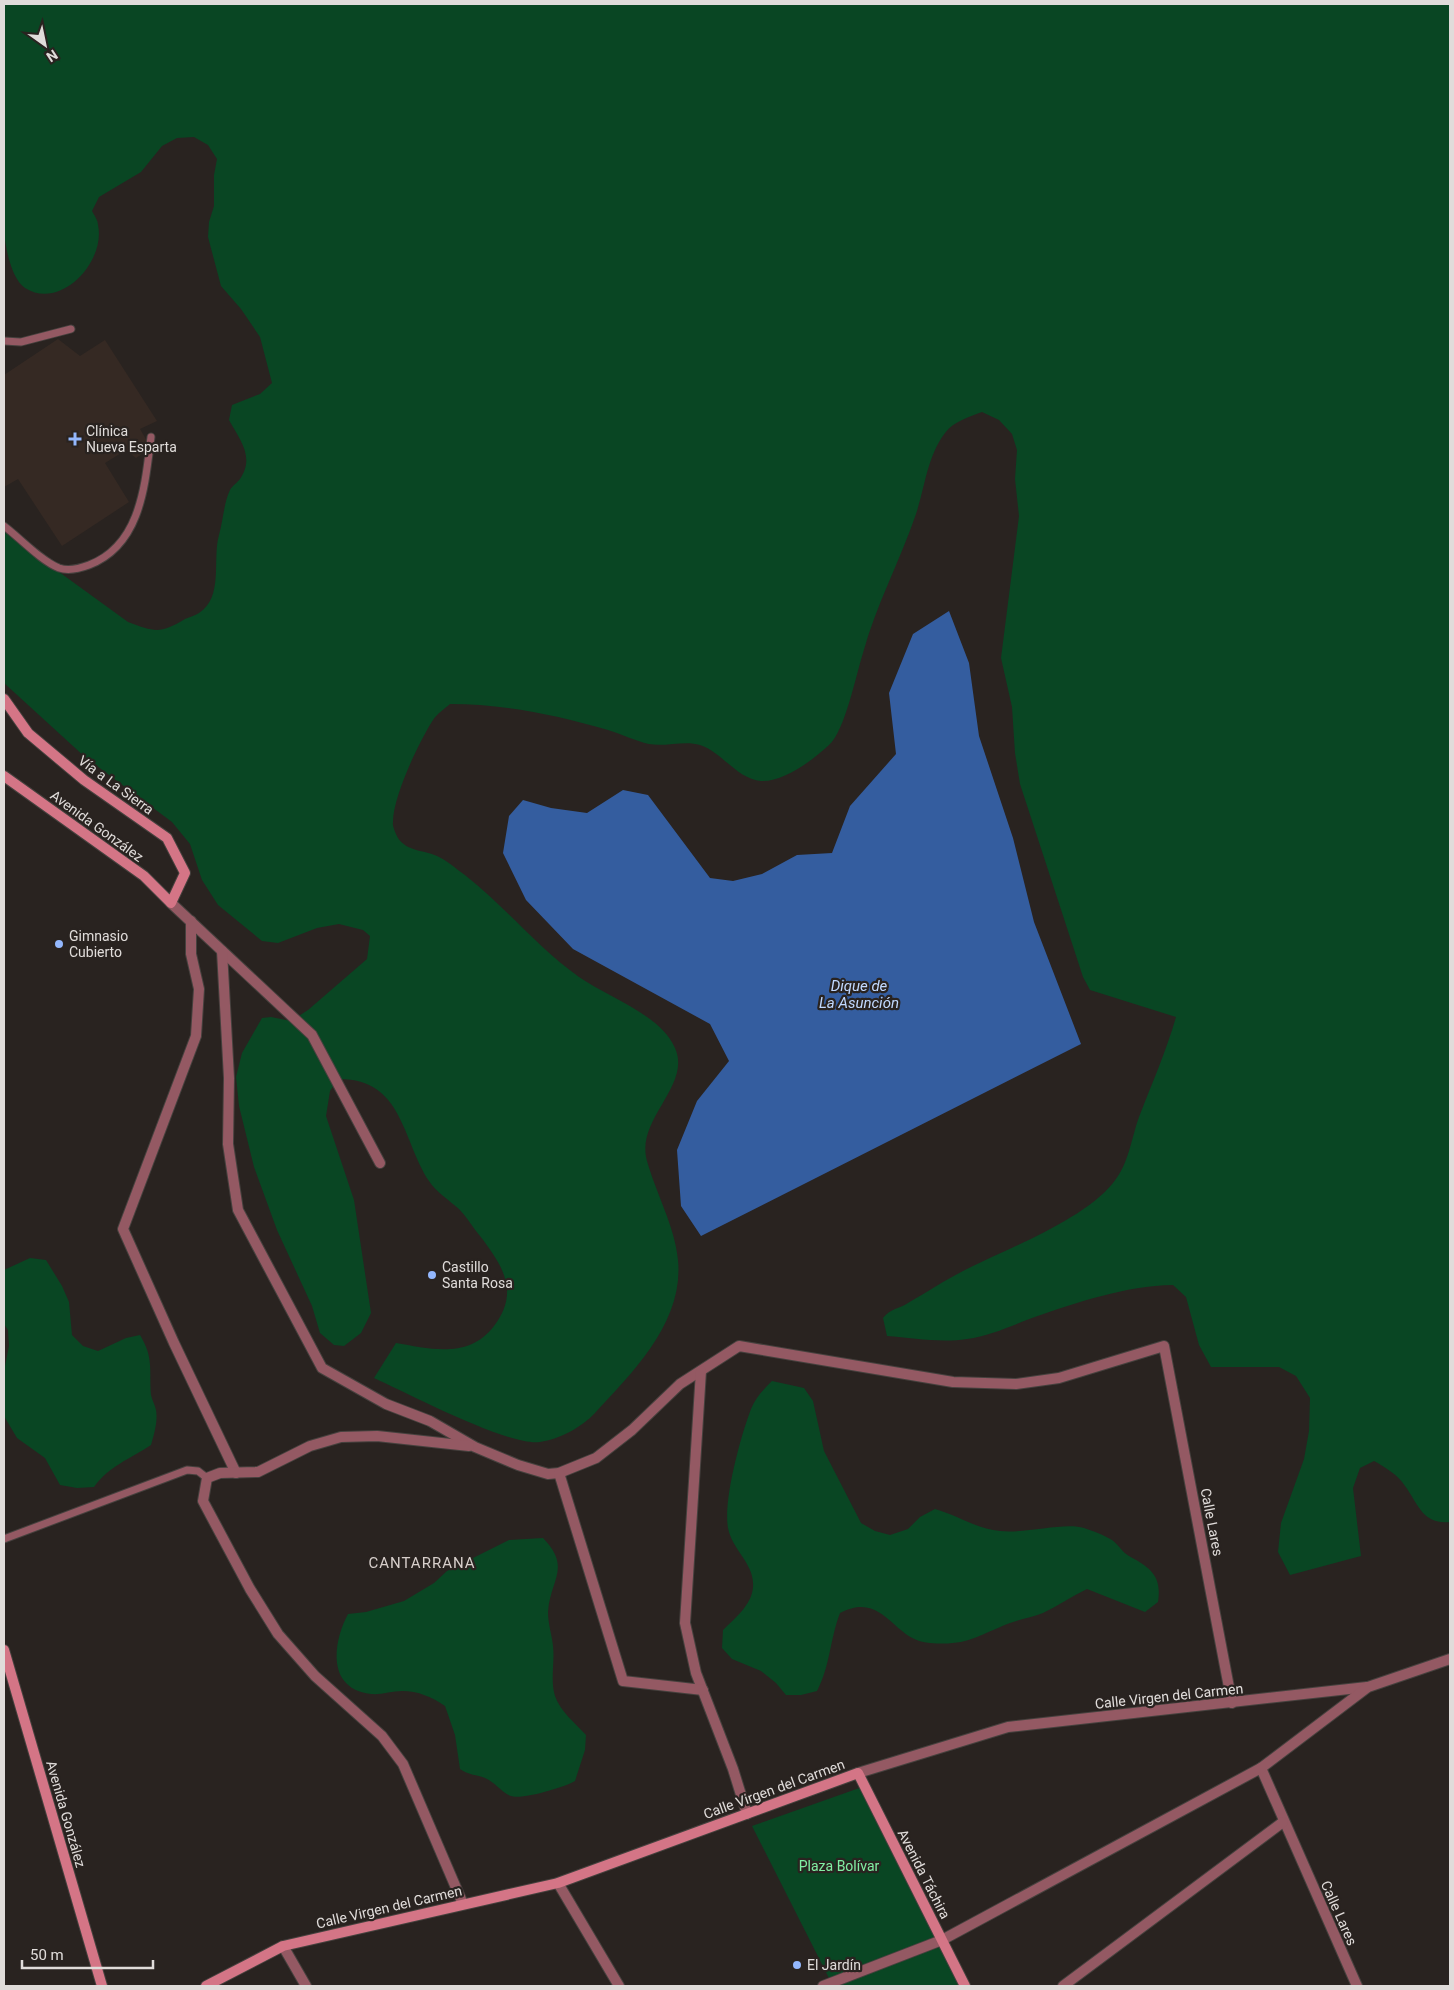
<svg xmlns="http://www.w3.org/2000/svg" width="1454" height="1990" viewBox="0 0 1454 1990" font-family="Roboto,sans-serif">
	<rect width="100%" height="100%" fill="#292320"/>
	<!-- built -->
	<polygon fill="#352923" points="58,339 80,356 105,340 157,421 140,429 151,448 136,458 126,450 105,463 129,502 62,546 18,479 4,487 4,375"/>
	<!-- green -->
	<g fill="#094623">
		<path d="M4 4H1450V1522C1422 1525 1418 1503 1405 1486 1398 1475 1385 1467 1374 1461L1360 1468 1353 1488 1361 1556 1290 1575 1278 1552 1281 1523 1304 1459 1309 1431 1310 1398 1296 1376 1279 1367H1211L1199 1345 1186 1297 1173 1285C1125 1286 1078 1302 1032 1318 1011 1326 990 1336 967 1339 941 1343 912 1338 887 1336L883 1318C891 1308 899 1309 908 1303 929 1291 948 1278 971 1267 1012 1247 1084 1219 1113 1183 1129 1164 1131 1139 1139 1117 1152 1083 1166 1052 1176 1017L1090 990 1083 977 1020 784 1015 753 1012 707 1001 658 1019 516 1015 479 1017 450 1012 434 999 420 982 412C969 417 954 421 945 433 927 457 925 487 916 514 900 561 876 605 863 653 856 675 845 731 829 745 813 760 784 782 761 781 737 779 722 752 700 745 685 740 665 747 649 744 635 741 622 734 608 730 556 715 504 704 450 704 444 709 437 714 433 720 419 742 393 796 393 822 392 826 396 834 398 838 407 852 426 850 439 857 445 860 452 865 458 870 501 901 535 946 579 977 608 997 661 1015 675 1048 692 1086 635 1119 647 1161 656 1193 675 1227 678 1260 684 1322 633 1372 595 1413 582 1427 560 1439 540 1442 510 1447 407 1393 374 1378L396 1343C431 1349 469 1359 494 1326 520 1292 503 1266 480 1236 473 1228 467 1217 459 1209 449 1200 436 1192 429 1181 402 1140 403 1078 338 1079L330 1091 326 1116 354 1200 371 1313 361 1333 344 1346 334 1345 320 1333 312 1306 277 1230 254 1167 239 1106 236 1077 242 1053 262 1018 271 1017 291 1021 308 1010 367 959 370 936 363 930 339 924 317 928 278 943 262 941 218 905 202 880 190 844 172 822 85 757 4 683V532L128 622C155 632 160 634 185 619 189 617 194 616 199 613 224 597 212 559 219 535 223 521 224 502 230 490 232 486 237 483 240 479 255 457 240 440 229 420L232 405 260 394 272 383 260 337 241 309 221 286 208 237 209 222 214 206V175L217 159 208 145 194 137 177 138 162 146 141 172 99 197 92 211C94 215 98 220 98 225 106 261 61 311 25 288 11 278 6 249 4 233 1 209 4 184 4 160 4 108 4 56 4 4Z"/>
		<path d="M30 1258 46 1260 62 1286 69 1302 72 1335 83 1346 98 1351 126 1338 140 1335C154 1358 149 1370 151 1395 152 1400 155 1405 156 1410 158 1422 154 1434 151 1445 130 1459 109 1466 94 1487L77 1488 60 1485 45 1458 17 1438 4 1416V1371L9 1346 8 1330 4 1324V1270Z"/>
		<path d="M772 1381 804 1388 813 1401 824 1451 861 1523 875 1531 890 1535 908 1529 920 1517 935 1509C957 1515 977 1529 1000 1531 1025 1534 1064 1522 1084 1528 1093 1531 1104 1535 1112 1540 1118 1544 1122 1552 1129 1556 1151 1568 1162 1576 1158 1602L1145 1612 1087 1589C1072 1596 1058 1606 1043 1613 1033 1617 1021 1619 1010 1623 976 1636 969 1646 930 1643 892 1641 885 1590 840 1613 830 1639 830 1667 817 1691L801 1695H786L776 1683 761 1671 732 1659 722 1648 723 1630C734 1619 752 1605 753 1587 755 1564 732 1550 728 1528 723 1500 741 1435 751 1409 756 1397 763 1390 772 1381Z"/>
		<path d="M543 1538C572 1568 550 1579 548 1612 548 1624 552 1635 553 1646 555 1662 550 1680 555 1696 560 1711 575 1723 586 1735L585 1750 575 1781C565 1787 522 1800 511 1796 502 1793 495 1782 485 1778 476 1774 470 1776 460 1769L455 1735 445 1706C432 1697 418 1691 402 1691 392 1691 381 1695 371 1694 326 1689 333 1642 348 1614L366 1612 404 1601 434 1583 447 1571 509 1540Z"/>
		<polygon points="865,1786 965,1986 833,1986 752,1826"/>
	</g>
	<!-- water -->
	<polygon fill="#345d9f" points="949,611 969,663 979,736 1013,838 1034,922 1081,1044 701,1236 681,1206 677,1150 697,1101 729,1061 710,1024 573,949 526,900 503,853 509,816 523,800 551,808 587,813 623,790 648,795 710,878 733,881 762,874 797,855 832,853 850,806 896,754 889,693 913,634"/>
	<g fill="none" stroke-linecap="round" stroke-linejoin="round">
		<!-- lane casing -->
		<g stroke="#46413e" stroke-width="9">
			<g id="lane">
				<polyline points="4,341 21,342 71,329"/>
				<path d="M4 526C20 538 41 561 59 568 68 571 81 568 89 565 141 545 145 485 151 437"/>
				<polyline points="4,1539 187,1470 198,1471 207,1478"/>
			</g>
		</g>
		<!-- street casing -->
		<g stroke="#46413e" stroke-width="12">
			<g id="street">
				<polyline points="171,903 312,1035 380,1163"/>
				<polyline points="191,921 191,954 199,989 196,1036 123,1229 174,1343 236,1473"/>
				<polyline points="222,951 229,1078 228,1144 238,1210 322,1368 386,1404 430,1421 475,1447 518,1465 548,1474 559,1473 596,1458 632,1430 680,1384 739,1346 953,1382 1016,1384 1059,1378 1164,1346 1232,1703"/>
				<polyline points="701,1371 685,1623 696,1673 733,1769 747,1814"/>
				<polyline points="559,1473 623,1681 703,1690"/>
				<polyline points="1261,1768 1357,1986"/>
				<polyline points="858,1773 1008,1727 1367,1687"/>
				<polyline points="558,1883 619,1986"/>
				<polyline points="463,1904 403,1764 382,1736 315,1676 278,1634 250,1589 203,1501 207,1478 220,1473 258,1472 310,1446 341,1437 377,1436 469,1446"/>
				<polyline points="283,1946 306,1986"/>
				<polyline points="823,1986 942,1940 1261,1768 1368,1687 1450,1659"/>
				<polyline points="1063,1986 1283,1822"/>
			</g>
		</g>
		<!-- secondary casing -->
		<g stroke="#46413e" stroke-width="12">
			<g id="secondary">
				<polyline points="4,699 28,733 84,780 167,838 185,873 171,903 144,876 4,776"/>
				<polyline points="4,1650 102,1986"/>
				<polyline points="206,1986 283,1946 558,1883 858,1773 965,1986"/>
			</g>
		</g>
		<!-- lane -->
		<use href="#lane" stroke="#945963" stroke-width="7"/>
		<!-- street -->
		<use href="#street" stroke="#945963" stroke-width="10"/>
		<!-- secondary -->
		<use href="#secondary" stroke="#d47586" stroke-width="10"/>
	</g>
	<!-- markers -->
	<g fill="#93b7fd" stroke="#292320" stroke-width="2">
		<path d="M72.5 431.5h5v5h5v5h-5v5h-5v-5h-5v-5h5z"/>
		<circle cx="59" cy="944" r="5"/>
		<circle cx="432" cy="1275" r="5"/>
		<circle cx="797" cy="1965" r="5"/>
	</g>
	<g text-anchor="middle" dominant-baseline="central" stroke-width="4.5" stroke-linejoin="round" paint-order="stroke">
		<!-- poi labels -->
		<g font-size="14" fill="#e0dcda" stroke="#292320" text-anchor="start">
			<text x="86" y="431">Clínica<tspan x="86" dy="16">Nueva Esparta</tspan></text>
			<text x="69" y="936">Gimnasio<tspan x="69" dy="16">Cubierto</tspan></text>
			<text x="442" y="1267">Castillo<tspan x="442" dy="16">Santa Rosa</tspan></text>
			<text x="807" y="1965">El Jardín</text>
		</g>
		<!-- street labels -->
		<g font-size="14" fill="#e0dcda" stroke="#292320">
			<text transform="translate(116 785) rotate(36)">Vía a La Sierra</text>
			<text transform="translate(97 826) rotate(36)">Avenida González</text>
			<text transform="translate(1212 1522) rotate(79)">Calle Lares</text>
			<text transform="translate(1169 1696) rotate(-6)">Calle Virgen del Carmen</text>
			<text transform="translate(774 1789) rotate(-20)">Calle Virgen del Carmen</text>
			<text transform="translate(66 1814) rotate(74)">Avenida González</text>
			<text transform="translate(924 1874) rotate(63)">Avenida Táchira</text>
			<text transform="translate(389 1907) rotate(-13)">Calle Virgen del Carmen</text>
			<text transform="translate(1339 1913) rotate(66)">Calle Lares</text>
		</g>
		<!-- park labels -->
		<g font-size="14" fill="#81eea3" stroke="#292320">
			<text x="839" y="1866">Plaza Bolívar</text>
		</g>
		<!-- water labels -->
		<g font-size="15" font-style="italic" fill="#c1d9ff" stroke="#292320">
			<text x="859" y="986">Dique de<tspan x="859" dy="17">La Asunción</tspan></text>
		</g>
		<!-- neighbourhood labels -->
		<g font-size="15" letter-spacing="1" fill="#d7cfcb" stroke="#292320">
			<text x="422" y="1563">CANTARRANA</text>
		</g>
	</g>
	<!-- border -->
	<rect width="1454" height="1990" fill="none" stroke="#e0dcda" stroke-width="10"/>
	<!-- north arrow -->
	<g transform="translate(45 45) rotate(147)" stroke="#292320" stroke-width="4" paint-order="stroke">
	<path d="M0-4L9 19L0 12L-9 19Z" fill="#e0dcda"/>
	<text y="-8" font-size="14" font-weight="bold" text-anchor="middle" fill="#e0dcda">N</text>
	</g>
	<!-- scale -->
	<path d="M22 1960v8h131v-8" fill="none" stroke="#e0dcda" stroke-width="2.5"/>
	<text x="30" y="1960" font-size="15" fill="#e0dcda" stroke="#292320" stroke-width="4" paint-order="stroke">50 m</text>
</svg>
